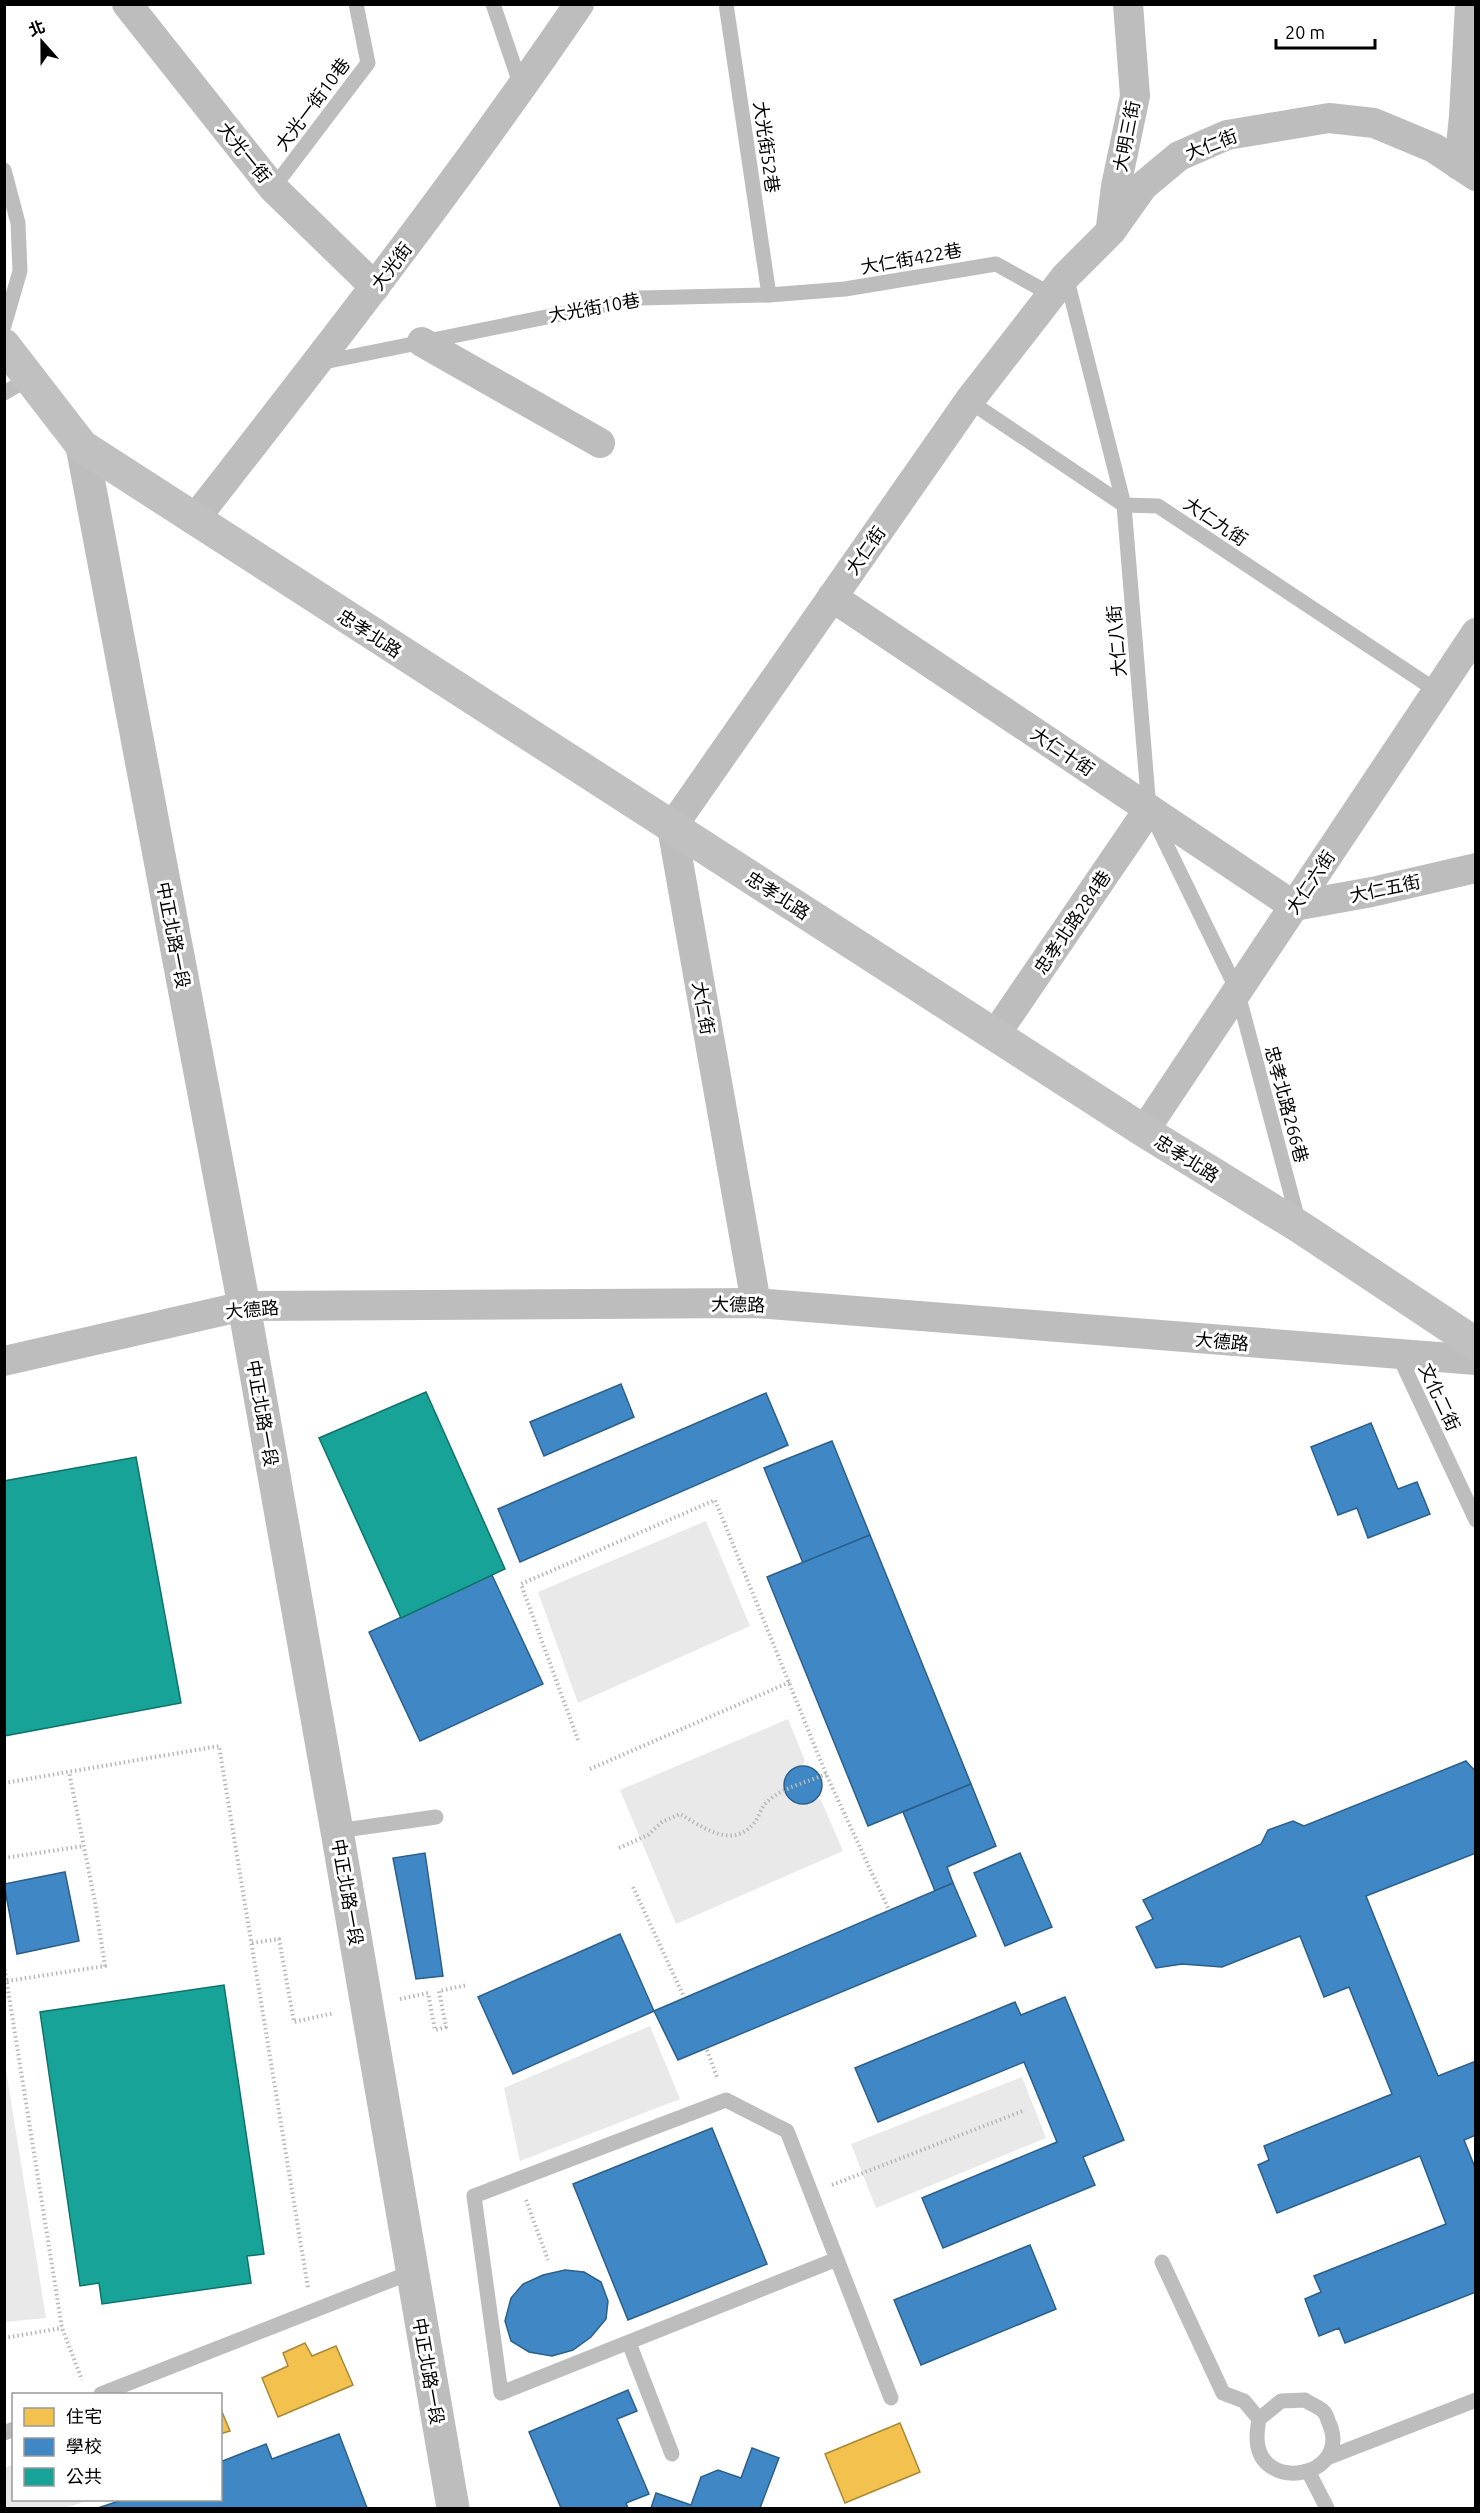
<svg xmlns="http://www.w3.org/2000/svg" width="1480" height="2513" viewBox="0 0 1480 2513" font-family="Ubuntu,'Noto Sans TC',sans-serif">
	<rect width="100%" height="100%" fill="#fff"/>
	<!-- green -->
	<g fill="#e9e9e9">
		<polygon points="706,1521 750,1626 578,1703 538,1592"/>
		<polygon points="788,1719 805,1761 803,1765 789,1771 783,1785 788,1798 803,1804 817,1799 821,1800 843,1851 676,1924 620,1790"/>
		<polygon points="650,2026 680,2099 520,2161 504,2088"/>
		<polygon points="5,2064 46,2318 5,2322 4,2322"/>
		<polygon points="1022,2077 1046,2138 876,2208 851,2144"/>
		<polygon points="13,2464 14,2500 89,2500 66,2508 5,2508 5,2468"/>
	</g>
	<!-- homes -->
	<g fill="#f2c14e" stroke="#a98737" stroke-width="1.5">
		<polygon points="305,2343 312,2356 336,2346 353,2385 278,2417 262,2378 288,2366 283,2353"/>
		<polygon points="220,2407 230,2431 220,2434"/>
		<polygon points="900,2423 920,2472 845,2503 825,2454"/>
	</g>
	<!-- schools -->
	<g fill="#3f88c5" stroke="#2c5f8a" stroke-width="1.5">
		<polygon points="621,1384 634,1417 544,1456 530,1422"/>
		<polygon points="766,1393 788,1445 520,1562 498,1509"/>
		<polygon points="1371,1423 1398,1489 1417,1482 1430,1514 1368,1538 1357,1508 1338,1515 1311,1447"/>
		<polygon points="832,1441 870,1535 803,1563 764,1468"/>
		<polygon points="870,1535 971,1784 868,1826 767,1577"/>
		<polygon points="492,1575 543,1684 420,1741 369,1632"/>
		<polygon points="1466,1761 1476,1772 1476,1853 1366,1896 1438,2076 1476,2061 1476,2135 1464,2140 1476,2170 1476,2292 1345,2343 1339,2328 1319,2336 1305,2299 1321,2292 1314,2276 1446,2224 1420,2156 1277,2213 1258,2165 1269,2160 1264,2146 1392,2094 1349,1987 1324,1997 1300,1936 1222,1967 1182,1964 1156,1968 1136,1927 1153,1919 1143,1900 1261,1844 1268,1830 1293,1821 1304,1826"/>
		<circle cx="803" cy="1785" r="19"/>
		<polygon points="971,1784 996,1846 947,1867 953,1883 935,1891 903,1812"/>
		<polygon points="425,1853 443,1976 416,1979 393,1858"/>
		<polygon points="1020,1853 1052,1927 1005,1946 974,1873"/>
		<polygon points="65,1872 79,1941 17,1954 4,1884"/>
		<polygon points="953,1883 976,1936 678,2060 654,2011"/>
		<polygon points="620,1934 654,2011 513,2074 478,1997"/>
		<polygon points="1065,1997 1124,2140 1083,2157 1095,2185 943,2248 922,2198 1057,2142 1024,2062 878,2122 855,2068 1015,2002 1021,2015"/>
		<polygon points="712,2128 767,2264 628,2320 573,2184"/>
		<polygon points="1030,2245 1056,2309 921,2365 894,2300"/>
		<polygon points="565,2270 584,2272 601,2282 608,2301 606,2319 591,2337 573,2350 552,2356 529,2352 511,2341 505,2321 511,2298 523,2284 543,2275"/>
		<polygon points="628,2390 637,2411 617,2419 649,2494 626,2503 628,2508 561,2508 529,2432"/>
		<polygon points="339,2434 367,2508 98,2508 122,2500 220,2500 220,2462 266,2444 272,2459"/>
		<polygon points="752,2448 779,2458 760,2508 651,2508 656,2493 691,2505 701,2477 718,2470 741,2478"/>
	</g>
	<!-- public -->
	<g fill="#17a398" stroke="#10726a" stroke-width="1.5">
		<polygon points="426,1392 505,1569 401,1618 319,1438"/>
		<polygon points="136,1457 181,1703 4,1736 4,1481"/>
		<polygon points="224,1985 264,2254 247,2256 251,2283 102,2304 99,2283 80,2286 40,2012"/>
	</g>
	<g fill="none" stroke-linecap="round" stroke-linejoin="round">
		<!-- path -->
		<g stroke="#b8b8b8" stroke-width="4" stroke-dasharray="1.5 3" stroke-linecap="butt">
			<polyline points="578,1740 521,1584 715,1500 826,1774 889,1910"/>
			<polyline points="590,1769 790,1682"/>
			<polyline points="4,1783 219,1746 308,2288"/>
			<path d="M619 1848 648 1835 662 1822 680 1814C703 1827 732 1850 754 1823 759 1817 761 1808 766 1803 780 1788 808 1782 826 1774"/>
			<polyline points="4,1858 84,1846"/>
			<polyline points="633,1887 684,1997"/>
			<polyline points="252,1943 279,1939 294,2022 334,2013"/>
			<polyline points="4,1965 62,2328 82,2380"/>
			<polyline points="7,1981 105,1966 95,1902 69,1772"/>
			<polyline points="400,1999 428,1993 435,2030 446,2027 439,1991 467,1985"/>
			<polyline points="707,2050 717,2077"/>
			<polyline points="832,2185 1025,2110"/>
			<polyline points="526,2200 548,2260"/>
			<polyline points="4,2338 62,2328"/>
		</g>
		<!-- service -->
		<g stroke="#bdbdbd" stroke-width="15">
			<polyline points="493,4 522,89"/>
			<polyline points="726,4 769,295"/>
			<polyline points="4,170 18,223 20,271 4,326"/>
			<polyline points="273,188 368,63 356,4"/>
			<polyline points="1066,276 1124,505 1149,809 1237,990 1299,1224"/>
			<polyline points="319,363 640,298 769,295 845,289 996,264 1052,295"/>
			<polyline points="4,393 30,378"/>
			<polyline points="969,401 1124,505 1158,506 1437,691"/>
			<polyline points="1399,1356 1476,1520"/>
			<polyline points="337,1831 436,1817"/>
			<polyline points="837,2259 501,2393 474,2196 726,2100 787,2131 891,2398"/>
			<polyline points="1162,2262 1223,2393 1244,2401 1259,2419"/>
			<polyline points="629,2343 672,2454"/>
			<polyline points="101,2394 412,2272"/>
			<path d="M1305 2400C1310 2404 1320 2407 1324 2412 1327 2415 1328 2422 1330 2425 1350 2478 1258 2494 1257 2438 1257 2432 1258 2425 1259 2419L1281 2401Z"/>
			<polyline points="4,2433 14,2429"/>
			<polyline points="1327,2458 1476,2400"/>
			<polyline points="1309,2473 1327,2508"/>
		</g>
		<!-- minor -->
		<g stroke="#bdbdbd" stroke-width="30">
			<polyline points="127,4 273,188 375,287"/>
			<polyline points="1459,165 1464,116 1470,4"/>
			<polyline points="1111,227 1116,186 1135,96 1128,4"/>
			<polyline points="422,342 600,443"/>
			<path d="M194 520C326 351 458 182 579 4"/>
			<polyline points="832,597 1294,906 1372,892 1476,868"/>
			<polyline points="995,1035 1149,809"/>
			<polyline points="1144,1131 1476,633"/>
			<polyline points="756,1303 672,827 969,401 1066,276 1111,231 1143,186 1179,156 1227,135 1329,118 1374,123 1434,148 1476,176"/>
			<polyline points="4,1361 244,1306 756,1303 1476,1360"/>
		</g>
		<!-- tertiary -->
		<polyline stroke="#bdbdbd" stroke-width="33" points="82,446 244,1306 337,1831 453,2508"/>
		<!-- secondary -->
		<polyline stroke="#c0c0c0" stroke-width="33" points="4,345 82,446 1144,1131 1300,1227 1476,1344"/>
	</g>
	<g text-anchor="middle" dominant-baseline="central" stroke-width="6" stroke-linejoin="round" paint-order="stroke">
		<!-- street labels -->
		<g font-size="18" fill="#000" stroke="#fff">
			<text transform="translate(312 104) rotate(-53)">大光一街10巷</text>
			<text transform="translate(1126 136) rotate(-79)">大明三街</text>
			<text transform="translate(1211 144) rotate(-21)">大仁街</text>
			<text transform="translate(767 147) rotate(82)">大光街52巷</text>
			<text transform="translate(245 152) rotate(51)">大光一街</text>
			<text transform="translate(911 258) rotate(-10)">大仁街422巷</text>
			<text transform="translate(391 266) rotate(-53)">大光街</text>
			<text transform="translate(594 307) rotate(-10)">大光街10巷</text>
			<text transform="translate(1216 521) rotate(34)">大仁九街</text>
			<text transform="translate(865 550) rotate(-55)">大仁街</text>
			<text transform="translate(370 633) rotate(33)">忠孝北路</text>
			<text transform="translate(1116 641) rotate(-95)">大仁八街</text>
			<text transform="translate(1063 751) rotate(34)">大仁十街</text>
			<text transform="translate(1310 882) rotate(-56)">大仁六街</text>
			<text transform="translate(1385 888) rotate(-12)">大仁五街</text>
			<text transform="translate(778 895) rotate(33)">忠孝北路</text>
			<text transform="translate(1072 922) rotate(-56)">忠孝北路284巷</text>
			<text transform="translate(174 935) rotate(79)">中正北路一段</text>
			<text transform="translate(704 1008) rotate(80)">大仁街</text>
			<text transform="translate(1287 1104) rotate(75)">忠孝北路266巷</text>
			<text transform="translate(1187 1158) rotate(32)">忠孝北路</text>
			<text transform="translate(738 1304) rotate(1)">大德路</text>
			<text transform="translate(252 1309) rotate(-5)">大德路</text>
			<text transform="translate(1222 1341) rotate(5)">大德路</text>
			<text transform="translate(1440 1397) rotate(65)">文化二街</text>
			<text transform="translate(263 1413) rotate(80)">中正北路一段</text>
			<text transform="translate(348 1892) rotate(80)">中正北路一段</text>
			<text transform="translate(429 2371) rotate(80)">中正北路一段</text>
		</g>
	</g>
	<!-- border -->
	<rect width="1480" height="2513" fill="none" stroke="#000000" stroke-width="12"/>
	<!-- legend -->
	<rect x="12" y="2393" width="210" height="108" fill="#ffffff" stroke="#999999" stroke-width="1.5"/>
	<rect x="24" y="2408" width="30" height="18" fill="#f2c14e" stroke="#999999" stroke-width="1.5"/>
	<text x="66" y="2423" font-size="18" fill="#000000">住宅</text>
	<rect x="24" y="2438" width="30" height="18" fill="#3f88c5" stroke="#999999" stroke-width="1.5"/>
	<text x="66" y="2453" font-size="18" fill="#000000">學校</text>
	<rect x="24" y="2468" width="30" height="18" fill="#17a398" stroke="#999999" stroke-width="1.5"/>
	<text x="66" y="2483" font-size="18" fill="#000000">公共</text>
	<!-- north arrow -->
	<g transform="translate(42 42) rotate(339)" stroke="#ffffff" stroke-width="4.5" paint-order="stroke">
	<path d="M0-4.5L10 22L0 15L-10 22Z" fill="#000000"/>
	<text y="-9" font-size="16" font-weight="bold" text-anchor="middle" fill="#000000">北</text>
	</g>
	<!-- scale -->
	<path d="M1276 39v9h99v-9" fill="none" stroke="#000000" stroke-width="3"/>
	<text x="1285" y="39" font-size="18" fill="#000000" stroke="#ffffff" stroke-width="4.5" paint-order="stroke">20 m</text>
</svg>
